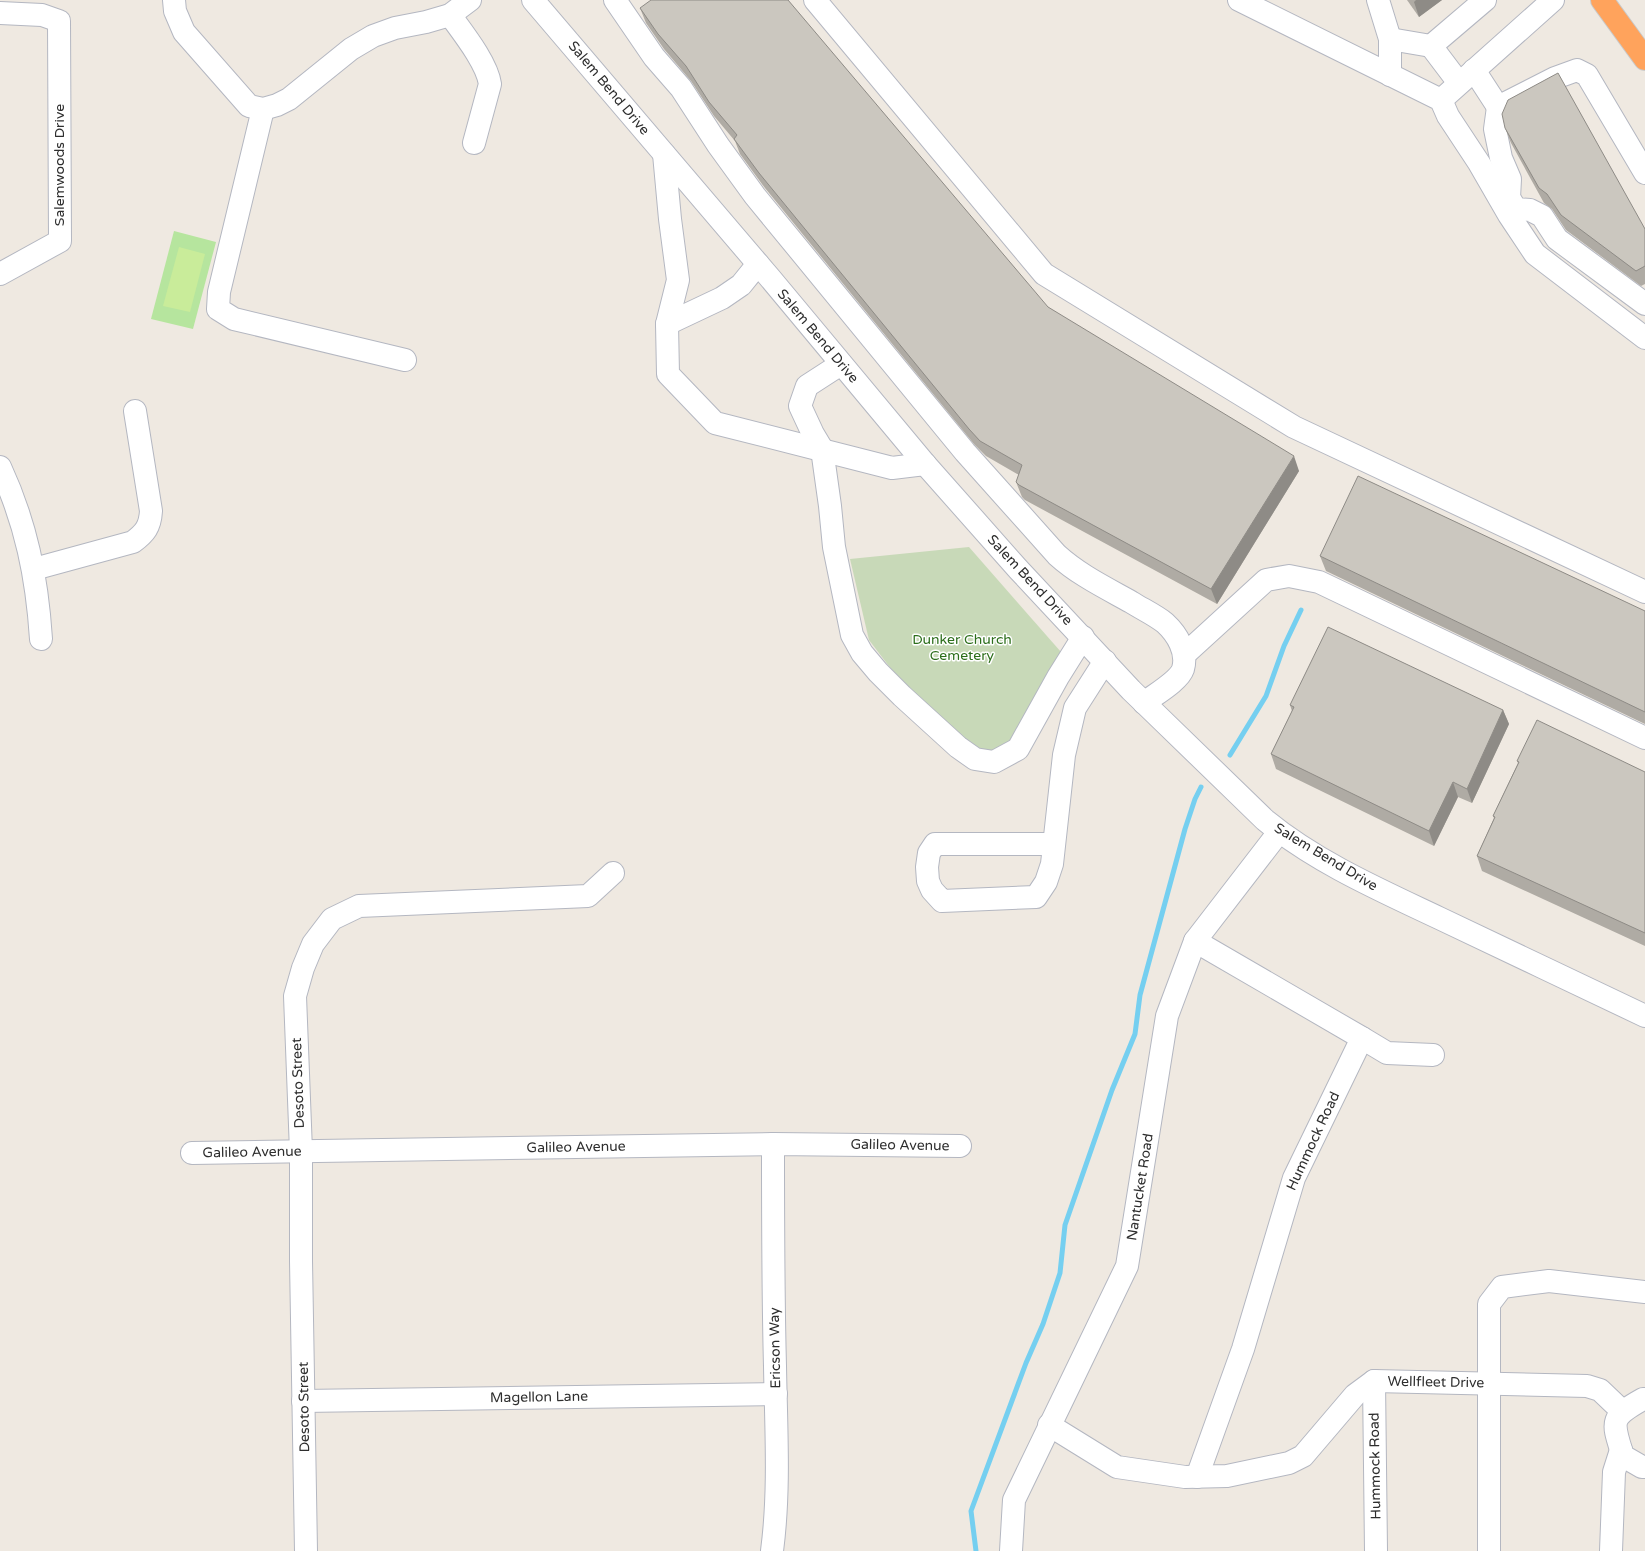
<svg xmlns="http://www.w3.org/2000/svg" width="1645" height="1551" viewBox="0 0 1645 1551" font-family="'Varela Round',sans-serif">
	<rect width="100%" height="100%" fill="#efe9e1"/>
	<!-- green -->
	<polygon fill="#b6e59e" points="174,231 216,242 193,329 151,319"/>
	<!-- cemetery -->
	<polygon fill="#c8d9b8" points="969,547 1061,652 1006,750 981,756 911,695 869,640 850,559"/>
	<!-- pitch -->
	<polygon fill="#c9ec9a" points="179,247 205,254 190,312 163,306"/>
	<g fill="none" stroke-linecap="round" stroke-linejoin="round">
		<!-- stream -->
		<g stroke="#75cff0" stroke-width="5">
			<polyline points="1230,755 1266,696 1284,646 1301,610"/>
			<polyline points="976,1551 971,1511 1026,1363 1043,1324 1060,1273 1065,1225 1112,1090 1135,1034 1140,995 1185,829 1195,799 1201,787"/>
		</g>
		<!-- minor casing -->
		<g stroke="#b4b7c1" stroke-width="24">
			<g id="minor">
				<polyline points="174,0 175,11 184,32 249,106 263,109 277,105 289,99 351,49 373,36 395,28 426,22 450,15 470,0"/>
				<path d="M533 0 770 278 925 464 1018 569 1131 690 1265 820C1316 862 1380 890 1439 918 1508 951 1576 983 1645 1016"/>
				<path d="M615 0 654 57 681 88 718 145 755 196 965 452 1057 555C1079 575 1106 588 1131 602 1142 609 1155 615 1165 623 1177 634 1188 652 1183 669 1179 681 1154 695 1144 703"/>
				<polyline points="815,0 1044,274 1294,427 1645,592"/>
				<polyline points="1239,0 1441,100 1448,116 1479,163 1509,215 1535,254 1645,338"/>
				<polyline points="1378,0 1390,39 1390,75"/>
				<polyline points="0,13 42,15 59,21 60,241 0,274"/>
				<path d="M450 15C463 33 487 63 490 84L474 143"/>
				<polyline points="1390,39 1431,46"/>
				<polyline points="1474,70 1498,107 1555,78 1577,70 1587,75 1645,173"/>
				<polyline points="1459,83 1431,46 1485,0"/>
				<polyline points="1441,100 1553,0"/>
				<polyline points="1498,107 1495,129 1501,158 1510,179 1509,198 1503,203"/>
				<polyline points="263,109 219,292 218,309 234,319 405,360"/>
				<polyline points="664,154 670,219 678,280 667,324 668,374 715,423 892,468 925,464"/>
				<polyline points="1509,198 1516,209 1530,210 1542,216 1557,239 1645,304"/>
				<polyline points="667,324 722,298 741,285 758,264"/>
				<polyline points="841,364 807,386 800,406 813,434 822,449 830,506 834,547 852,635 862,653 878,672 902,696 958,747 975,759 994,762 1018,749 1058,677 1083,637"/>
				<path d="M0 467C26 523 37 577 41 639"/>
				<path d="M34 569 133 542C145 533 150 527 151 511L135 411"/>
				<polyline points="1184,655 1266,580 1289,576 1319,582 1645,738"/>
				<polyline points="1054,844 935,844 929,853 927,867 928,881 932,890 942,901 1036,897 1046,882 1052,864 1064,755 1075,708 1105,661"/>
				<polyline points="1195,941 1362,1038 1294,1178 1243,1349 1197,1477"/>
				<polyline points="1362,1038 1387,1053 1433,1055"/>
				<polyline points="192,1153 773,1144 960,1146"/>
				<polyline points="1374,1381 1376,1551"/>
				<path d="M1645 1399H1643C1609 1418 1612 1421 1623 1456L1642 1467H1645"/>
				<polyline points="303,1401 776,1394"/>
				<polyline points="1049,1425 1117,1467 1185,1477 1227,1476 1289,1463 1303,1456 1355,1395 1374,1381 1587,1386 1600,1390 1622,1411"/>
				<polyline points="306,1551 301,1261 301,1151 295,996 303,968 313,944 332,919 359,906 588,896 613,873"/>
				<path d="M772 1551C780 1490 776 1428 775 1366 773 1292 773 1218 773 1144"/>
				<polyline points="1011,1551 1014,1500 1127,1266 1167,1016 1195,941 1279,832"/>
				<polyline points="1489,1551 1489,1304 1502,1287 1549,1281 1645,1292"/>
				<polyline points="1611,1551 1614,1472 1621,1450"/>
			</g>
		</g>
		<!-- highway casing -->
		<g stroke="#c9c9c9" stroke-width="24">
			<polyline id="highway" points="1602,0 1645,59"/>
		</g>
		<!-- minor -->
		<use href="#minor" stroke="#fff" stroke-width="22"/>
		<!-- highway -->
		<use href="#highway" stroke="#ffa35c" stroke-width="22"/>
	</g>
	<!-- wall -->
	<g fill="#afaba4">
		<polygon points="1407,0 1442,0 1419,17"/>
		<polygon points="640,8 1048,307 1299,471 1217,604 1025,500 1022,497 1016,482 1019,475 986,456 974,444 765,188 740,154 735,141 714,116 691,81 664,49 646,23"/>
		<polygon points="1505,128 1645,229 1645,284 1641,286 1566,230 1552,209 1544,203 1511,143"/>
		<polygon points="1320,556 1645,611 1645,724 1326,571"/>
		<polygon points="1290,705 1503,710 1509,724 1472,803 1458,797 1434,846 1276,769 1271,754 1292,711"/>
		<polygon points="1517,761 1645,772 1645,946 1482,871 1477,856 1494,818 1493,816 1518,763"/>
	</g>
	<!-- shaded-wall -->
	<g fill="#8e8b86">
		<polygon points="1416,0 1442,0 1419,17 1414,2"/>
		<polygon points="1294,456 1299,471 1217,604 1211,589"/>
		<polygon points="1503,710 1509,724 1472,803 1467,789"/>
		<polygon points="1453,782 1458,797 1434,846 1429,831"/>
	</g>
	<!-- building -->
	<g fill="#cbc7bf" stroke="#8e8b86">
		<polygon points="651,0 788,0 1048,307 1294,456 1211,589 1019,485 1016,482 1022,465 980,441 969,429 759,173 734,139 737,135 709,102 686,66 658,34 640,8"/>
		<polygon points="1558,73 1645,229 1645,266 1636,271 1561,215 1547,194 1539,188 1505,128 1502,114 1508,100"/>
		<polygon points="1358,476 1645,611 1645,712 1320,556"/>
		<polygon points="1328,627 1503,710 1467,789 1453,782 1429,831 1271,754 1294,707 1290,705"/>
		<polygon points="1537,720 1645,772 1645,933 1477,856 1495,817 1493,816 1519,762 1517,761"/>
	</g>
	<g text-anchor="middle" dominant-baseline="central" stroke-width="3" stroke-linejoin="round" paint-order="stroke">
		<!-- street labels -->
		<g font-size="14" fill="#2e2e2e" stroke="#fff">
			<text transform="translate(609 88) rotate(50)">Salem Bend Drive</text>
			<text transform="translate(59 165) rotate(-90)">Salemwoods Drive</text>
			<text transform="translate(818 336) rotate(50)">Salem Bend Drive</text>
			<text transform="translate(1030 580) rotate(47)">Salem Bend Drive</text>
			<text transform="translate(1326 857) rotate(31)">Salem Bend Drive</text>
			<text transform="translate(298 1083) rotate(-92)">Desoto Street</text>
			<text transform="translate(1313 1141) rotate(-65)">Hummock Road</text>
			<text transform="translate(900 1145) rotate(1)">Galileo Avenue</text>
			<text transform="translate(576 1147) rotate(-1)">Galileo Avenue</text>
			<text transform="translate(252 1152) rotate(-1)">Galileo Avenue</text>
			<text transform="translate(1140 1187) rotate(-81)">Nantucket Road</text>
			<text transform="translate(775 1348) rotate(-91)">Ericson Way</text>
			<text transform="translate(1436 1382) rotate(1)">Wellfleet Drive</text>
			<text transform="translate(539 1397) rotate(-1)">Magellon Lane</text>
			<text transform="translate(304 1407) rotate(-91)">Desoto Street</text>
			<text transform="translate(1375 1466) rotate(-91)">Hummock Road</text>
		</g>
		<!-- park labels -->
		<g font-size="14" fill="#2c6e1b" stroke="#fff">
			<text x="962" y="639">Dunker Church<tspan x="962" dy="16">Cemetery</tspan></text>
		</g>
	</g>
</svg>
